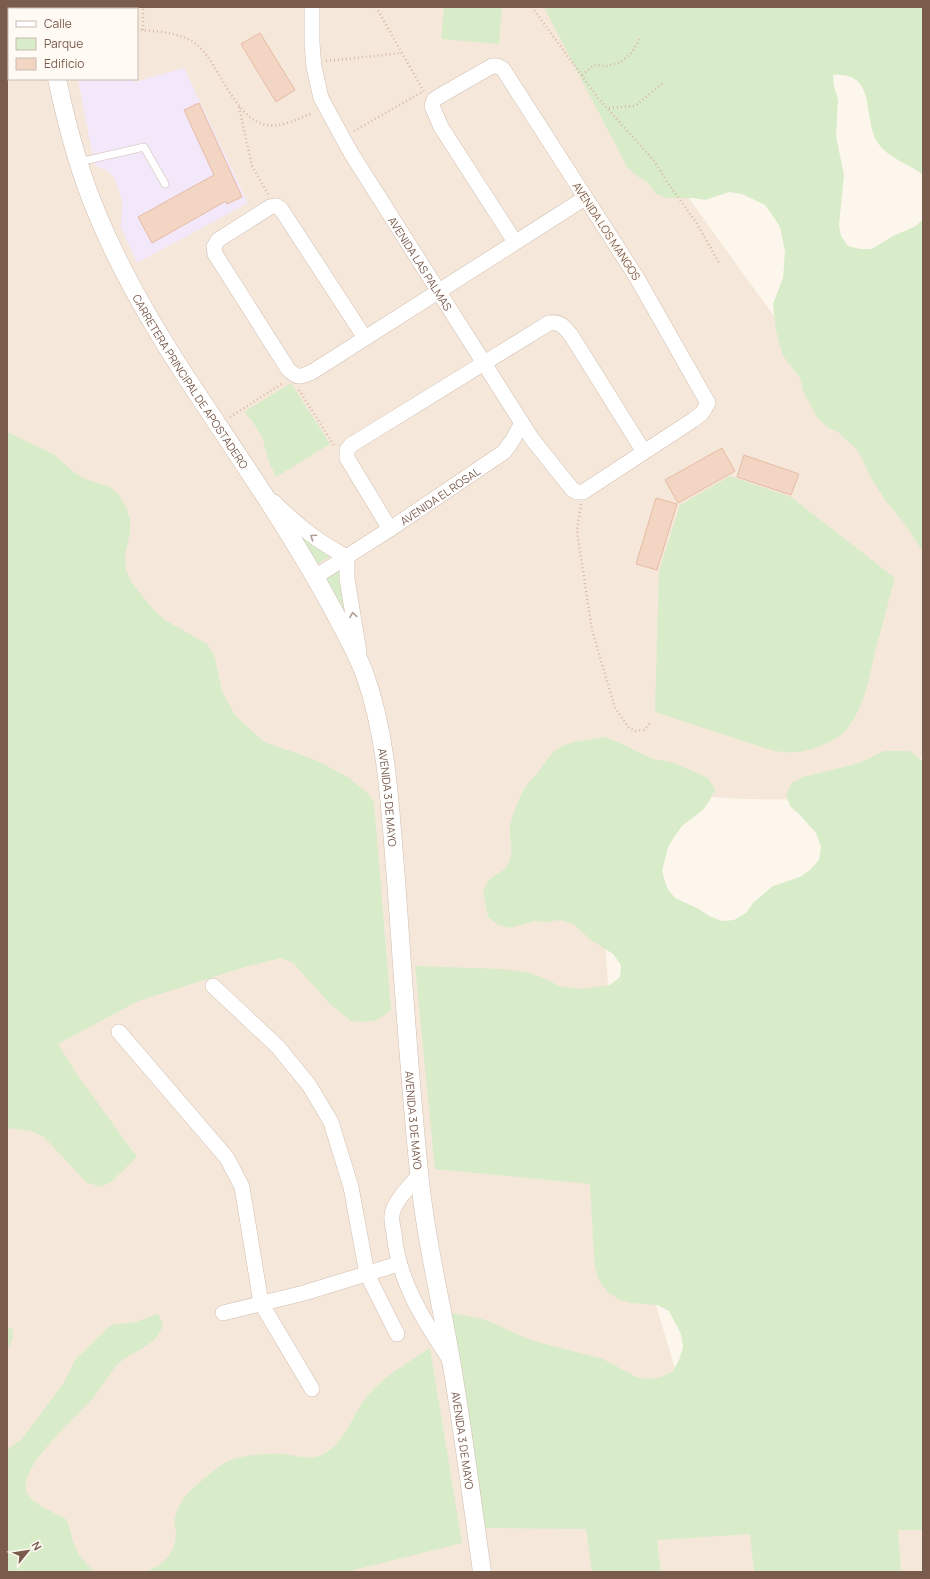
<svg xmlns="http://www.w3.org/2000/svg" width="930" height="1579" viewBox="0 0 930 1579" font-family="Manrope,sans-serif">
	<rect width="100%" height="100%" fill="#fdf6ec"/>
	<!-- residential -->
	<path fill="#f5e8da" fill-rule="evenodd" d="M7 7H596L688 197 758 294 923 517V756L887 779 831 800 743 799 623 791 602 905 625 1202 716 1505 923 1507V1572H7ZM9 9H137V79H9Z"/>
	<!-- education -->
	<polygon fill="#f3e8fa" points="184,68 248,203 137,263 121,228 122,200 115,179 108,171 98,167 94,163 78,79 133,79 134,82"/>
	<!-- green -->
	<g fill="#d8ecc9">
		<polygon points="444,7 502,7 499,44 441,39"/>
		<path d="M544 7H923V175C908 163 889 159 878 143 862 119 878 71 833 75L834 86 838 100 836 136 844 175 839 225 841 236 848 246 860 249H872L893 236 916 226 923 219V552L907 527 885 500 869 474 864 462 857 450 838 432 827 427 817 417 803 391 800 378 783 356 776 331 773 304 783 278 785 252 780 227 773 216 765 205 742 194 729 192 705 200 693 198H666L655 193 648 183 637 176 627 167Z"/>
		<polygon points="291,383 330,444 276,477 269,462 262,437 253,422 244,412"/>
		<polygon points="7,432 55,455 75,473 85,479 110,487 119,495 126,507 130,519 130,532 125,556 126,570 131,582 153,609 163,619 207,644 214,654 222,691 235,715 264,742 313,759 348,777 367,793 374,802 391,1010 377,1020 364,1022 351,1021 330,1004 293,963 281,958 245,967 138,1001 58,1044 78,1076 137,1157 111,1182 100,1187 86,1182 44,1137 32,1131 7,1128"/>
		<path d="M730 476 791 497 895 578C888 602 882 627 875 652 869 678 864 710 845 731 837 741 811 751 798 752 789 753 780 752 771 750L655 712 659 571 680 505Z"/>
		<polygon points="298,534 322,551 332,555 316,565"/>
		<polygon points="340,570 349,621 326,579"/>
		<path d="M604 737 616 741 650 758 674 763 708 778 715 789 710 800 703 810 682 826 675 836 668 847 662 871 667 888 675 898 699 909 709 916 722 921 734 920 746 913 753 903 773 886 800 877 810 870 819 860 821 847 816 833 799 814 790 806 786 794 792 783 803 777 848 766 862 762 884 751H909L923 761V1530H898L901 1572H754L750 1534 657 1540 661 1572H592L586 1529 484 1528 452 1313 482 1319 493 1323 530 1340 603 1359 636 1377 649 1379 662 1377 673 1371 679 1360 683 1347 681 1334 669 1311 657 1305 631 1303 618 1299 608 1292 599 1281 595 1267 594 1255 590 1184 435 1169 415 966 502 969 526 972 538 976 560 986 572 988 584 989 610 985 620 977 621 965 613 954 591 940 572 923 559 920 547 922 534 921 510 928 498 925 488 917 483 891C485 888 487 883 489 880 495 874 506 872 509 862 514 850 509 838 510 826 512 816 520 795 526 786 529 781 534 777 538 773 546 761 551 751 565 745 577 740 591 740 604 737Z"/>
		<path d="M158 1314 163 1324C162 1328 160 1332 158 1335 148 1349 128 1353 116 1366 108 1376 101 1388 93 1398 79 1415 15 1469 27 1493 34 1506 55 1512 67 1520L74 1545 80 1556 94 1572H7V1450L22 1439 63 1384 75 1360 111 1325 135 1322Z"/>
		<polygon points="7,1328 13,1329 12,1341 7,1349"/>
		<path d="M430 1348 462 1543 346 1572H145C165 1565 176 1552 176 1532 175 1527 174 1522 175 1517 179 1502 187 1493 199 1483 209 1475 221 1463 233 1459 246 1455 269 1453 281 1454 297 1455 311 1462 325 1453 348 1440 353 1411 370 1393 387 1374 409 1362 430 1348Z"/>
	</g>
	<!-- building -->
	<g fill="#f3d5c3" stroke="#e6bba3">
		<polygon points="260,33 295,90 276,102 241,44"/>
		<polygon points="199,103 242,197 227,204 226,201 152,243 138,217 214,175 184,110"/>
		<polygon points="722,448 735,471 678,503 665,480"/>
		<polygon points="744,455 799,474 791,495 737,477"/>
		<polygon points="656,498 677,504 657,570 636,564"/>
	</g>
	<g fill="none" stroke-linecap="round" stroke-linejoin="round">
		<!-- service casing -->
		<g stroke="#d1beb0" stroke-width="8">
			<polyline id="service" points="79,162 144,147 165,184"/>
		</g>
		<!-- minor casing -->
		<g stroke="#d1beb0" stroke-width="16">
			<g id="minor">
				<path id="s1" d="M312 7V44L314 67 321 98 334 122 351 153 532 439 572 489 577 492H583L693 420 702 413 708 403 637 278 503 69 497 66H492L438 97 434 100 432 106 441 127 515 242"/>
				<polyline points="7,66 9,65"/>
				<path d="M365 338 281 209 276 206 270 207 218 240 214 247 215 254 288 369C298 379 300 377 312 372L585 198"/>
				<path d="M274 502C298 526 317 541 347 557V579L359 652"/>
				<path d="M390 529 347 458V450L351 445 549 323C560 321 564 327 571 335L644 452"/>
				<path id="s2" d="M315 577 390 529 504 452 512 441 522 423"/>
				<polyline points="213,986 278,1047 309,1085 331,1122 351,1187 367,1274 397,1334"/>
				<polyline points="119,1032 227,1158 242,1187 261,1303 312,1389"/>
				<path d="M419 1175C411 1185 393 1202 392 1215 391 1220 393 1227 394 1233 398 1281 424 1321 450 1360"/>
				<polyline points="223,1313 304,1293 398,1264"/>
			</g>
		</g>
		<!-- tertiary casing -->
		<g stroke="#d1beb0" stroke-width="19">
			<g id="tertiary">
				<polyline points="42,7 42,9"/>
				<path id="s3" d="M57 79C67 126 79 172 98 216 123 276 158 335 194 389 241 460 289 529 330 604 342 627 356 650 365 675 388 740 390 811 396 879 403 976 409 1074 419 1172 425 1235 440 1297 451 1360 463 1430 472 1501 482 1572"/>
			</g>
		</g>
		<!-- path -->
		<g stroke="#d9b8a5" stroke-width="2.5" stroke-dasharray="1 3" stroke-linecap="butt">
			<polyline points="376,7 424,92"/>
			<polyline points="532,7 598,98 655,162 667,182 696,222 719,263"/>
			<path d="M137 30C157 31 183 32 198 46 221 67 234 118 266 125 281 128 299 118 313 113"/>
			<polyline points="143,30 143,7"/>
			<polyline points="326,61 402,53"/>
			<polyline points="582,75 594,65 608,66 621,62 631,53 640,39"/>
			<polyline points="239,107 252,166 268,194"/>
			<polyline points="609,108 635,106 663,83"/>
			<polyline points="354,131 422,92"/>
			<polyline points="299,390 335,447"/>
			<polyline points="230,417 283,383"/>
			<polyline points="581,504 577,531 592,630 615,708 629,728 636,731 644,730 651,722"/>
		</g>
		<!-- service -->
		<use href="#service" stroke="#fff" stroke-width="7"/>
		<!-- minor -->
		<use href="#minor" stroke="#fff" stroke-width="15"/>
		<!-- tertiary -->
		<use href="#tertiary" stroke="#fff" stroke-width="18"/>
	</g>
	<!-- one-way arrows -->
	<defs><path id="oneway-chevron" d="M-2-3.5L2.5 0L-2 3.5" fill="none" stroke-width="1.6" stroke-linecap="round" stroke-linejoin="round"/></defs>
	<g stroke="#af9d94">
		<use href="#oneway-chevron" transform="translate(313 537) rotate(-145)"/>
		<use href="#oneway-chevron" transform="translate(353 615) rotate(-99)"/>
	</g>
	<g text-anchor="middle" dominant-baseline="central" stroke-width="3" stroke-linejoin="round" paint-order="stroke">
		<!-- street labels -->
		<g font-size="11" fill="#7a5c4d" stroke="#fffaf3">
			<text transform="translate(607 231) rotate(57)">AVENIDA LOS MANGOS</text>
			<text stroke="none"><textPath href="#s1" startOffset="285">AVENIDA LAS PALMAS</textPath></text>
			<text stroke="none"><textPath href="#s3" startOffset="333">CARRETERA PRINCIPAL DE APOSTADERO</textPath></text>
			<text stroke="none"><textPath href="#s2" startOffset="149">AVENIDA EL ROSAL</textPath></text>
			<text stroke="none"><textPath href="#s3" startOffset="800">AVENIDA 3 DE MAYO</textPath></text>
			<text stroke="none"><textPath href="#s3" startOffset="1124">AVENIDA 3 DE MAYO</textPath></text>
			<text stroke="none"><textPath href="#s3" startOffset="1448">AVENIDA 3 DE MAYO</textPath></text>
		</g>
	</g>
	<!-- border -->
	<rect width="930" height="1579" fill="none" stroke="#7a5c4d" stroke-width="16"/>
	<!-- legend -->
	<rect x="8" y="8" width="130" height="72" fill="#fffaf3" stroke="#cabbb1"/>
	<rect x="16" y="21" width="20" height="6" fill="#ffffff" stroke="#cabbb1"/>
	<text x="44" y="28" font-size="12" fill="#7a5c4d">Calle</text>
	<rect x="16" y="38" width="20" height="12" fill="#d8ecc9" stroke="#cabbb1"/>
	<text x="44" y="48" font-size="12" fill="#7a5c4d">Parque</text>
	<rect x="16" y="58" width="20" height="12" fill="#f3d5c3" stroke="#cabbb1"/>
	<text x="44" y="68" font-size="12" fill="#7a5c4d">Edificio</text>
	<!-- north arrow -->
	<g transform="translate(28 1551) rotate(60)" stroke="#fffaf3" stroke-width="3" paint-order="stroke">
	<path d="M0-3L7 15L0 10L-7 15Z" fill="#7a5c4d"/>
	<text y="-6" font-size="11" font-weight="bold" text-anchor="middle" fill="#7a5c4d">N</text>
	</g>
</svg>
